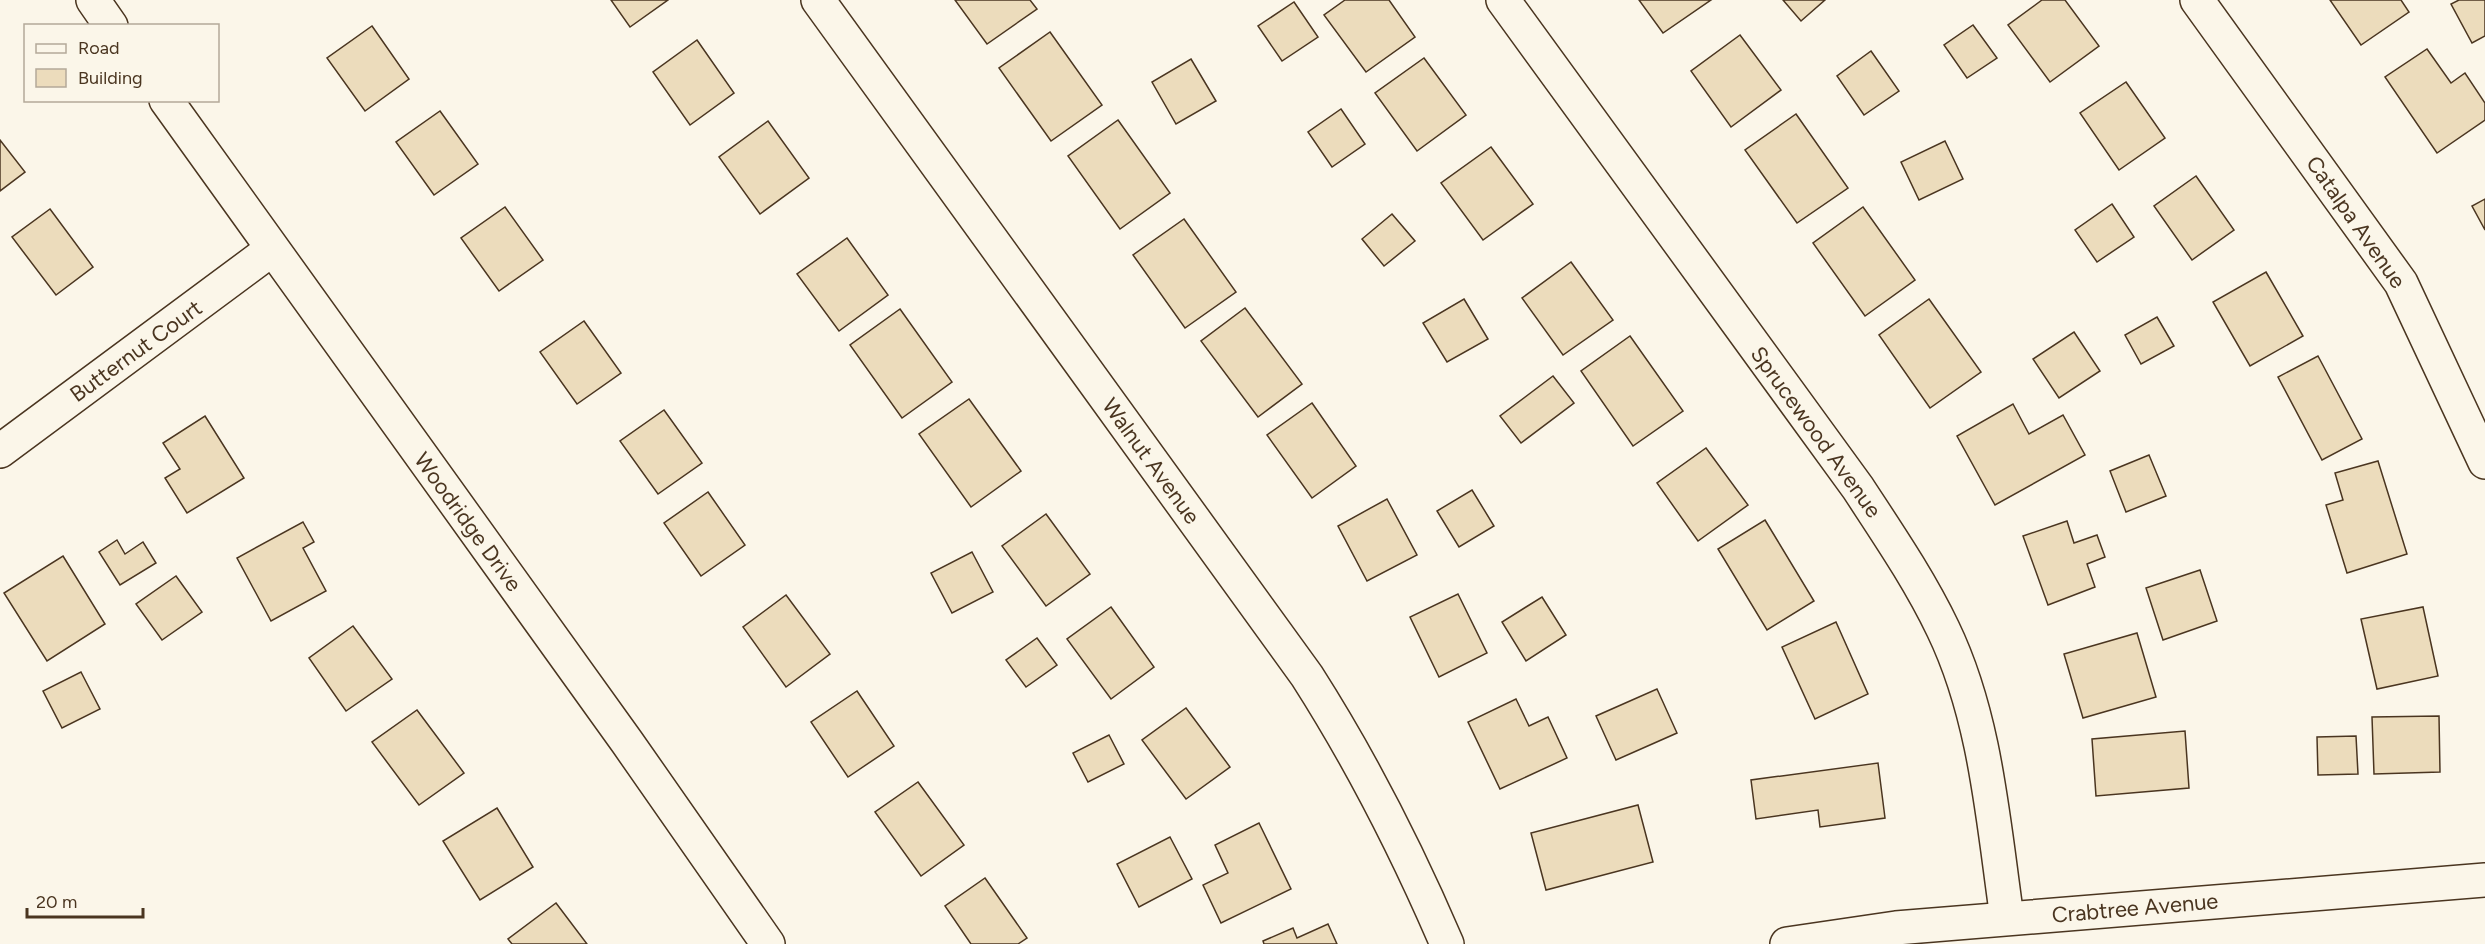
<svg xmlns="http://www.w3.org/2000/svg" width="2485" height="944" viewBox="0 0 2485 944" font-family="Figtree,sans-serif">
	<rect width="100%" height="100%" fill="#fbf6e9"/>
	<!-- building -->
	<g fill="#ecdcbc" stroke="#4a3520" stroke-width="1.5">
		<polygon points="611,0 668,0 630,27"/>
		<polygon points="955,0 1030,0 1037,9 987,44"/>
		<polygon points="1345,0 1389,0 1415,37 1366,72 1324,15"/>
		<polygon points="1639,0 1711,0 1663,33"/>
		<polygon points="1783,0 1825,0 1801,21"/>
		<polygon points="2042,0 2065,0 2099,46 2050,82 2008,25"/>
		<polygon points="2330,0 2401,0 2409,12 2361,45"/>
		<polygon points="2459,0 2485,0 2485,36 2472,43 2451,4"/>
		<polygon points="1294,2 1318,37 1282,61 1258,26"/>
		<polygon points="1973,25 1997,58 1967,78 1944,45"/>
		<polygon points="372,26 409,79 365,111 327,58"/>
		<polygon points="1050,32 1102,105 1051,141 999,68"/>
		<polygon points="1740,35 1781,90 1731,127 1691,71"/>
		<polygon points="697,40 734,93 690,125 653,72"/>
		<polygon points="2427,49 2451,83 2465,73 2485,103 2485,120 2437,153 2385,77"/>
		<polygon points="1871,51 1899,91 1864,115 1837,76"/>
		<polygon points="1424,58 1466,115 1417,151 1375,93"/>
		<polygon points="1191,59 1216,101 1176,124 1152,82"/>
		<polygon points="2126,82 2165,138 2119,170 2080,113"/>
		<polygon points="1341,109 1365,144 1332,167 1308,132"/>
		<polygon points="440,111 478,164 434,195 396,142"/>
		<polygon points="1796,114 1848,188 1797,223 1745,150"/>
		<polygon points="1118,120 1170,193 1120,229 1068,156"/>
		<polygon points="768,121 809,178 760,214 719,157"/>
		<polygon points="0,140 25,172 0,191"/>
		<polygon points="1945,141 1963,179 1919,200 1901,162"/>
		<polygon points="1491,147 1533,204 1483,240 1441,183"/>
		<polygon points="2196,176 2234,230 2192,260 2154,206"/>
		<polygon points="2485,199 2485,230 2472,206"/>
		<polygon points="2112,204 2134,237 2097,262 2075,230"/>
		<polygon points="505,207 543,260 499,291 461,238"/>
		<polygon points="1863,207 1915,280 1865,316 1813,243"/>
		<polygon points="50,209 93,267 56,295 12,237"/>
		<polygon points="1392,214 1415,241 1384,266 1362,239"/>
		<polygon points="1184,219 1236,292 1185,328 1133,255"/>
		<polygon points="847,238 888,295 839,331 797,274"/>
		<polygon points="1571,262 1613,320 1563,355 1522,298"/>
		<polygon points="2266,272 2303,336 2250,366 2213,302"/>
		<polygon points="1464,299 1488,339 1447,362 1423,323"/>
		<polygon points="1929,299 1981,372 1930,408 1879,335"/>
		<polygon points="1245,308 1302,384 1258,417 1201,341"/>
		<polygon points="900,309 952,382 902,418 850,345"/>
		<polygon points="2157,317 2174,346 2141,364 2125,335"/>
		<polygon points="584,321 621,373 577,404 540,352"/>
		<polygon points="2074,332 2100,371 2059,398 2033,359"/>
		<polygon points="1630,336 1683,411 1633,446 1581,371"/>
		<polygon points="2318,356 2362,439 2322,460 2278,377"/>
		<polygon points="1553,376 1574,403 1521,443 1500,416"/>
		<polygon points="969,399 1021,471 971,507 919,434"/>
		<polygon points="1312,403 1356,466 1312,498 1267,435"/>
		<polygon points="2013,404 2029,434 2063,415 2085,455 1995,505 1957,436"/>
		<polygon points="664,410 702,463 658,494 620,441"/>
		<polygon points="205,416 244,478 187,513 165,478 180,469 163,443"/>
		<polygon points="1706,448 1748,505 1698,541 1657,483"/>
		<polygon points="2149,455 2166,496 2126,512 2110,471"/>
		<polygon points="2378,461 2407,554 2347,573 2326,505 2343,500 2335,473"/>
		<polygon points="1472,490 1494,526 1459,547 1437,511"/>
		<polygon points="708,492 745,545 701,576 664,523"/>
		<polygon points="1387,499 1417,555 1367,581 1338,526"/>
		<polygon points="1046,514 1090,574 1046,606 1002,546"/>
		<polygon points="1765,520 1814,601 1767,630 1718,549"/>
		<polygon points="2067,521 2074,543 2097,535 2105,557 2087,564 2095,587 2048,605 2023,536"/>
		<polygon points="303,522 314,542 303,548 326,591 271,621 237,558"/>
		<polygon points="117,540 125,554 143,542 156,563 120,585 99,552"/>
		<polygon points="972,552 993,592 952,613 931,573"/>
		<polygon points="63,556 105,624 47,661 4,593"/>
		<polygon points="2200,570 2217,621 2163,640 2146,588"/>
		<polygon points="176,576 202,612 162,640 136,604"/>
		<polygon points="1458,594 1487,653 1439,677 1410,617"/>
		<polygon points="786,595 830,654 786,687 743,627"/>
		<polygon points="1542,597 1566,635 1526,661 1502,622"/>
		<polygon points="1111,607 1154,667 1111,699 1067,639"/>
		<polygon points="2423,607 2438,676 2377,689 2361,619"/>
		<polygon points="1836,622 1868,694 1815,719 1782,647"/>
		<polygon points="353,626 392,679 346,711 309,658"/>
		<polygon points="2137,633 2156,697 2083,718 2064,654"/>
		<polygon points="1037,638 1057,665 1026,687 1006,660"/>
		<polygon points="81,672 100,709 62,728 43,691"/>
		<polygon points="1657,689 1677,733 1616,760 1596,716"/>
		<polygon points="857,691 894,746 848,777 811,722"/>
		<polygon points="1516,699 1529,726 1548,717 1567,758 1500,789 1468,722"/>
		<polygon points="1186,708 1230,767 1186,799 1142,740"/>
		<polygon points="417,710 464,773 419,805 372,742"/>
		<polygon points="2439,716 2440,772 2374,774 2372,717"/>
		<polygon points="2185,731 2189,788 2096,796 2092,739"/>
		<polygon points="1109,735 1124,764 1088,782 1073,753"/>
		<polygon points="2356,736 2358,774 2318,775 2317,737"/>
		<polygon points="1878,763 1885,818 1820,827 1818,810 1756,819 1751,780"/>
		<polygon points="918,782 964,845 921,876 875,812"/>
		<polygon points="1638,805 1653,862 1546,890 1531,833"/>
		<polygon points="497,808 533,867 480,900 443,841"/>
		<polygon points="1259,823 1291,889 1221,923 1203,885 1228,873 1215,845"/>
		<polygon points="1170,837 1192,879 1139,907 1117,864"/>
		<polygon points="985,878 1027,938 1018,944 971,944 945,906"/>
		<polygon points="556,903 587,944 512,944 508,939"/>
		<polygon points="1328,924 1337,944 1264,944 1263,941 1293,928 1297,938"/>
	</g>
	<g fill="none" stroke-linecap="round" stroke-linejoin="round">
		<!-- street casing -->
		<g stroke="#4a3520" stroke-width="36">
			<g id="street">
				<path d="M818 0 1307 676C1362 762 1407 851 1447 944"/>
				<path d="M1503 0 1858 488C1888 534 1919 579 1943 629 1986 718 1993 821 2007 918"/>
				<polyline points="2197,0 2401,283 2485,462"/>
				<polyline points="0,451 271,250"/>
				<polyline points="1787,944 1896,928 2485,880"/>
			</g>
		</g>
		<!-- secondary casing -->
		<g stroke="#4a3520" stroke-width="36">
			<g id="secondary">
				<polyline points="93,0 111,26"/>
				<polyline points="166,100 627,742 768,944"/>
			</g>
		</g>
		<!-- street -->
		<use href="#street" stroke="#fbf6e9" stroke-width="33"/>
		<!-- secondary -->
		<use href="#secondary" stroke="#fbf6e9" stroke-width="33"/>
	</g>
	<g text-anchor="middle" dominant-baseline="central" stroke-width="4.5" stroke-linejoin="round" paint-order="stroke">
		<!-- street labels -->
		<g font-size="22" fill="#4a3520" stroke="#fbf6e9">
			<text transform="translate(2356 222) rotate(55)">Catalpa Avenue</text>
			<text transform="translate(136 351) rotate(-36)">Butternut Court</text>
			<text transform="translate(1816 432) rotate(54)">Sprucewood Avenue</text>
			<text transform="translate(1151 461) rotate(54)">Walnut Avenue</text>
			<text transform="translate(468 522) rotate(54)">Woodridge Drive</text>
			<text transform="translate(2135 908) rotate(-5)">Crabtree Avenue</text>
		</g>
	</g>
	<!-- legend -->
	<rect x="24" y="24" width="195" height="78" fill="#fbf6e9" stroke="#b4a999" stroke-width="1.5"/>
	<rect x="36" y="44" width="30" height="9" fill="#fbf6e9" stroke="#b4a999" stroke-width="1.5"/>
	<text x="78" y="54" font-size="18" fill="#4a3520">Road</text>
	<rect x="36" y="69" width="30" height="18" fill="#ecdcbc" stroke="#b4a999" stroke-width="1.5"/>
	<text x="78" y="84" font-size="18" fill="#4a3520">Building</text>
	<!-- scale -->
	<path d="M27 908v9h116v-9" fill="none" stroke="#4a3520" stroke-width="3"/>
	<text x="36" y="908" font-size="18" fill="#4a3520" stroke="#fbf6e9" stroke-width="4.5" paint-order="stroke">20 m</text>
</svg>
